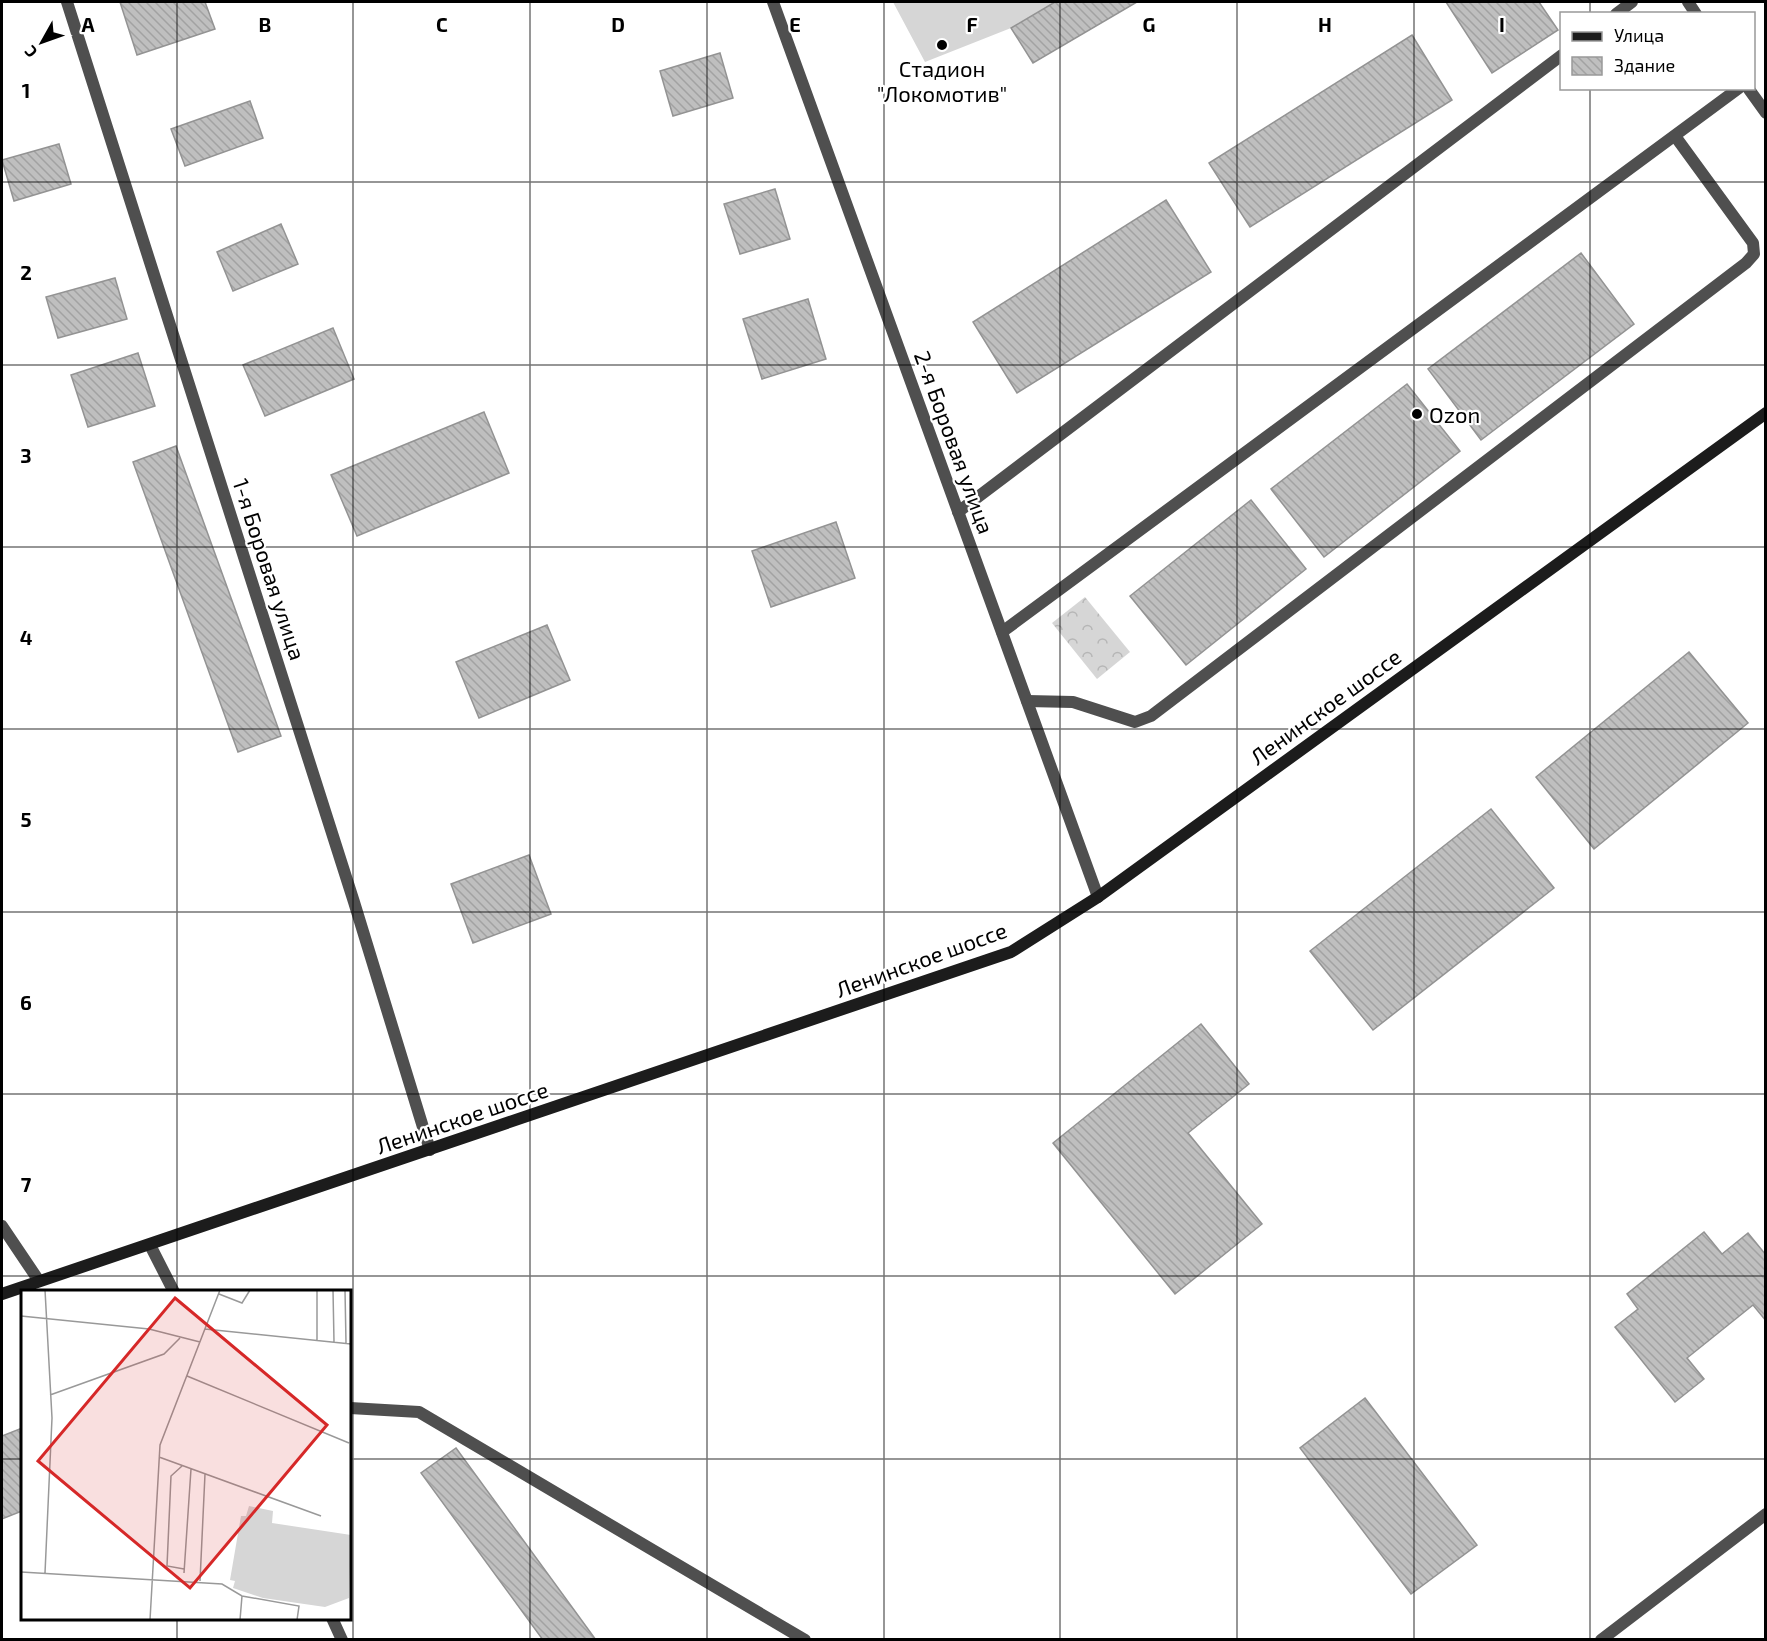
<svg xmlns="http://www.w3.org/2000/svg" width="1767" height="1641" viewBox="0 0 1767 1641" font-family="'Exo 2',sans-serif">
	<defs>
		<pattern id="park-crowns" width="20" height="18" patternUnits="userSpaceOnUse" patternTransform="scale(1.5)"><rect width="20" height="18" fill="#d6d6d6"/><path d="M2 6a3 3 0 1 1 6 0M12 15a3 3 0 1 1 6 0" fill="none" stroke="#b6b6b6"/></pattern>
		<pattern id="building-back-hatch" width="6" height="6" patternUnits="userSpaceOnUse" patternTransform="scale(1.5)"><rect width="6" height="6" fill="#bfbfbf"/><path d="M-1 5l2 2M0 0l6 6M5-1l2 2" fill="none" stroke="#a2a2a2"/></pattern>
	</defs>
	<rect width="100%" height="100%" fill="#fff"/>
	<!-- park -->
	<polygon fill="url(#park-crowns)" points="1085,597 1130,652 1097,679 1052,623"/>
	<!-- garden -->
	<polygon fill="#d6d6d6" points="893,2 1137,2 1033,63 1011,28 925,62"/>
	<!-- building -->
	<g fill="url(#building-back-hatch)" stroke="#939393" stroke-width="1.5">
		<polygon points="120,2 205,2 215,29 137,55"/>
		<polygon points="1055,2 1137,2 1033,63 1011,28"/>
		<polygon points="1446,2 1539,2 1558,30 1492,73"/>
		<polygon points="1412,35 1452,100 1250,227 1209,163"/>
		<polygon points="720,53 733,98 673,116 660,71"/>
		<polygon points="250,101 263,138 185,166 171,129"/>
		<polygon points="59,144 71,184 14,201 2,160"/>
		<polygon points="775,189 790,239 740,254 724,204"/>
		<polygon points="1166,200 1211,272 1017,393 973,322"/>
		<polygon points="281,224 298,264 233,291 217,252"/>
		<polygon points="1581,253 1634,324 1481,440 1428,369"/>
		<polygon points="115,278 127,319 58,338 46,297"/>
		<polygon points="808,299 826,359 762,379 743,319"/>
		<polygon points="333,328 354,379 265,416 243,365"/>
		<polygon points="138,353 155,406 88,427 71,375"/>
		<polygon points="1407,384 1460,451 1324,557 1271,489"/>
		<polygon points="484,412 509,473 357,536 331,475"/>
		<polygon points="176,446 281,736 238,752 133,462"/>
		<polygon points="1251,500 1306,569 1186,665 1130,596"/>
		<polygon points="836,522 855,578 771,607 752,551"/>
		<polygon points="547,625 570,680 479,718 456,662"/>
		<polygon points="1689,652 1748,723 1594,849 1536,777"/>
		<polygon points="1491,809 1554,888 1373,1030 1310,951"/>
		<polygon points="529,855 551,914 473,943 451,884"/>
		<polygon points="1201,1024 1249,1084 1188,1133 1262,1224 1175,1294 1053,1143"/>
		<polygon points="1704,1232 1722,1254 1748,1233 1766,1255 1766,1321 1753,1305 1687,1358 1704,1379 1675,1402 1615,1327 1638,1309 1627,1294"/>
		<polygon points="1365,1398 1477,1545 1411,1594 1300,1448"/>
		<polygon points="22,1428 22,1511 2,1519 2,1436"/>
		<polygon points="456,1448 596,1640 543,1640 421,1473"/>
	</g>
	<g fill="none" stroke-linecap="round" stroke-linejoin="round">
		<!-- lane -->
		<g stroke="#4f4f4f" stroke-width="12">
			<polyline points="1616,14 1632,2"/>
			<polyline points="958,512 1562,55"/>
			<polyline points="1002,632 1739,88"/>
			<polyline points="1027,701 1073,702 1135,722 1151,716 1746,263 1754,254 1753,243 1675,136"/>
			<polyline points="350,1408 419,1412 805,1640"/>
		</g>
		<!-- street -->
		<g stroke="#4f4f4f" stroke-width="12">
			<polyline points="67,2 354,902 430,1150"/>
			<polyline points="773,2 1098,897"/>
			<polyline points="1688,2 1696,14"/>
			<polyline points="1748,88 1766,113"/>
			<polyline points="2,1226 39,1281"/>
			<polyline points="150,1245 174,1292"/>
			<polyline points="332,1618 342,1640"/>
			<polyline points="1601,1640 1766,1514"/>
		</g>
		<!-- secondary -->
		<polyline stroke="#1c1c1c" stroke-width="12" points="2,1294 1011,952 1098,897 1766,413"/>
	</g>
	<!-- grid -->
	<path fill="none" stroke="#000" stroke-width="1.5" stroke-opacity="0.55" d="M177 2V1292M353 2V1640M530 2V1640M707 2V1640M884 2V1640M1060 2V1640M1237 2V1640M1414 2V1640M1590 2V14M1590 88V1640M2 182H1766M2 365H1766M2 547H1766M2 729H1766M2 912H1766M2 1094H1766M2 1276H1766M2 1459H22M350 1459H1766M177 1618V1640"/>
	<!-- markers -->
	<g fill="#000" stroke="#fff" stroke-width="2">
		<circle cx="942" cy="45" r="6"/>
		<circle cx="1417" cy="414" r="6"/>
	</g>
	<g text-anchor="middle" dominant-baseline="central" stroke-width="4.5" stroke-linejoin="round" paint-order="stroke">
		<!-- poi labels -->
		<g font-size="22" fill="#000" stroke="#fff">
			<text x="942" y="68">Стадион<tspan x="942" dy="25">"Локомотив"</tspan></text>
			<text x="1429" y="414" text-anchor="start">Ozon</text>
		</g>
		<!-- street labels -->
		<g font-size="22" fill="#000" stroke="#fff">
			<text transform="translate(955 442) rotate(70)">2-я Боровая улица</text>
			<text transform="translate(270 569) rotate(72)">1-я Боровая улица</text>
			<text transform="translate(1325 706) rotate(-36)">Ленинское шоссе</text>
			<text transform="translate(921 959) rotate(-20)">Ленинское шоссе</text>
			<text transform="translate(462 1117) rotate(-19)">Ленинское шоссе</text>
		</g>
	</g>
	<!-- overview -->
	<g transform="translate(21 1290)">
		<rect width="330" height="330" fill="#fff"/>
		<path d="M228 216 252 221 251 233 330 245 328 308 304 317 242 308 212 298 214 291 209 290 220 226H225Z" fill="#d6d6d6"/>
		<path fill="none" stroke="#999" stroke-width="1.5" d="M24 0 31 128 24 283M296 0V51M312 0 313 52M324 0 325 53M198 4 221 13 229 0M0 26 128 39 179 52M184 39 330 54M166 86 328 153M29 105 143 64 159 48M138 167 300 226M161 176 150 186 146 276 163 279M0 282 201 294 221 306 278 316 276 330M163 283 170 179M179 291 184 184M129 330 139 155 199 0M219 330 221 306"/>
		<path fill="#d62828" fill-opacity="0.15" stroke="#d62828" stroke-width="3" d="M154 8 306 135 169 298 17 171Z"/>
		<rect width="330" height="330" fill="none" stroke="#000" stroke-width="3"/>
	</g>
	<g font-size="20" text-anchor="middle" font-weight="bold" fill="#000" stroke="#fff" stroke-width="4.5" stroke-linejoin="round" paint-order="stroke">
		<text x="88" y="32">A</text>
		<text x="265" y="32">B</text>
		<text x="442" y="32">C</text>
		<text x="618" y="32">D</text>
		<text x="795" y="32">E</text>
		<text x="972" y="32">F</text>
		<text x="1149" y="32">G</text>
		<text x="1325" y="32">H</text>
		<text x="1502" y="32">I</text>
		<text x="26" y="98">1</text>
		<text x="26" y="280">2</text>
		<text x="26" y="463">3</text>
		<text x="26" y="645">4</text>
		<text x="26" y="827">5</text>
		<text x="26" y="1010">6</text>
		<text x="26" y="1192">7</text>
	</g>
	<!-- border -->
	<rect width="1767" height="1641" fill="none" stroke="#000000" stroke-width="6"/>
	<!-- legend -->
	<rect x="1560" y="12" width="195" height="78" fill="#ffffff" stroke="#999999" stroke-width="1.5"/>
	<rect x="1572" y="32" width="30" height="9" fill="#1c1c1c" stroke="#999999" stroke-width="1.5"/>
	<text x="1614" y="42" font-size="18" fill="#000000">Улица</text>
	<rect x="1572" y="57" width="30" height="18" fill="url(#building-back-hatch)" stroke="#999999" stroke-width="1.5"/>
	<text x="1614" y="72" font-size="18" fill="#000000">Здание</text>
	<!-- north arrow -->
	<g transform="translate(42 42) rotate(230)" stroke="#ffffff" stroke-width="4.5" paint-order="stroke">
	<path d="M0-4.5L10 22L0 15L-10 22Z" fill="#000000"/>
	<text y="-9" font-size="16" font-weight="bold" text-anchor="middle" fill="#000000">С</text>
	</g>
</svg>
